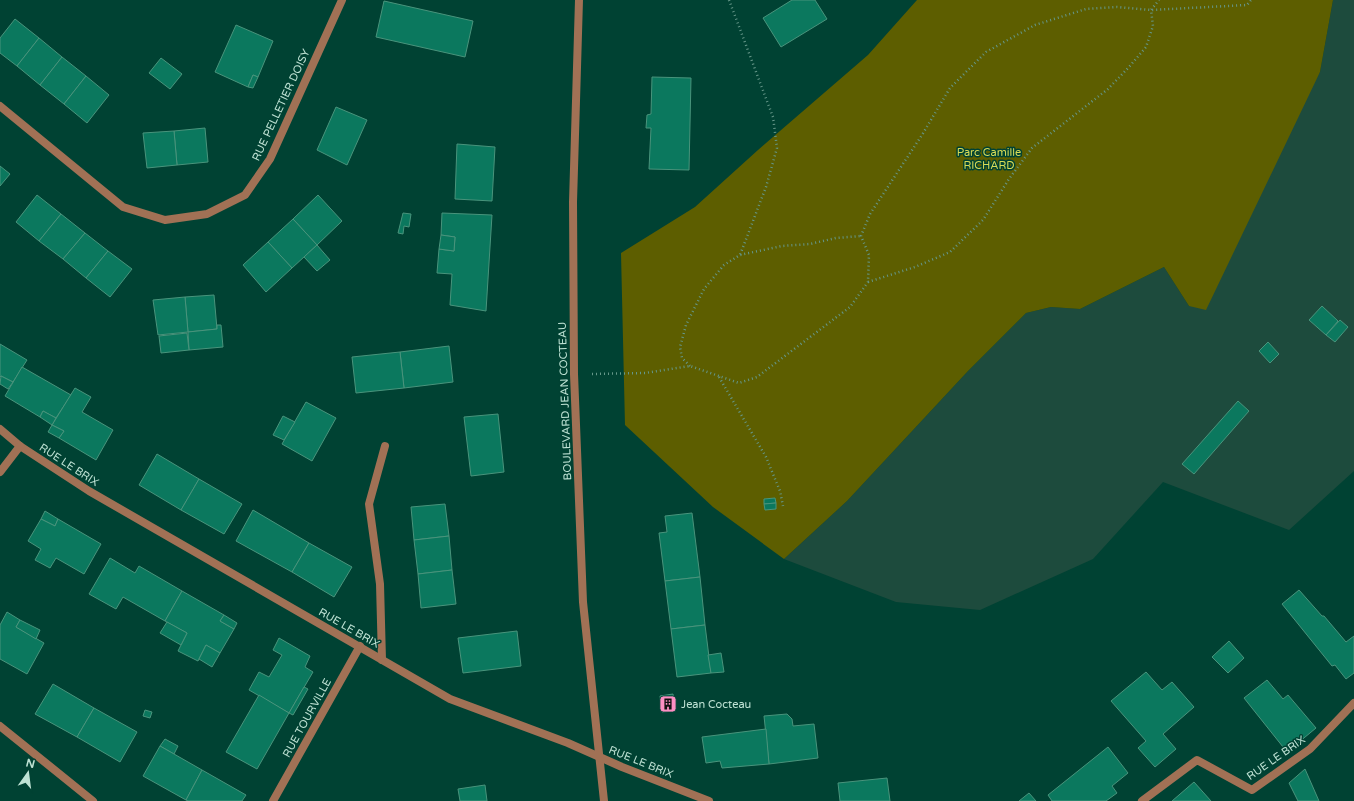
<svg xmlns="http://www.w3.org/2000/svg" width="1354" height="801" viewBox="0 0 1354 801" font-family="'Varela Round',sans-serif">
	<rect width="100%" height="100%" fill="#004233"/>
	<!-- built -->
	<polygon fill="#1d4b3d" points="1333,0 1354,0 1354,471 1289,530 1163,482 1093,559 980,610 896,602 784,559 847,501 968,371 1026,313 1051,307 1080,309 1164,267 1189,306 1320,72"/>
	<!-- green -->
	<polygon fill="#5d5e00" points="917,0 1333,0 1320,72 1206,310 1189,306 1164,267 1080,309 1051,307 1026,313 968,371 847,501 784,559 713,507 625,425 621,253 695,207 758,150 868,55"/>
	<!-- building -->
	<g fill="#0b785e" stroke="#49947c">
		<polygon points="792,0 815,0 827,19 781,47 763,18"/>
		<polygon points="384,1 473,21 465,57 376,37"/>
		<polygon points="15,19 39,38 17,66 0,53 0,38"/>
		<polygon points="236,25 273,41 258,77 253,75 248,87 215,72"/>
		<polygon points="39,38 62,57 40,85 17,66"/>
		<polygon points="62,57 86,76 64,104 40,85"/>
		<polygon points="161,58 182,74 170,89 149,73"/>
		<polygon points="253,75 258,77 253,88 248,87"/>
		<polygon points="86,76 109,95 87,123 64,104"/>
		<polygon points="652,77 691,78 689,170 649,169 651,128 646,128 647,115 651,114"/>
		<polygon points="336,107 367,120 347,165 317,150"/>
		<polygon points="205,128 208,162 177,165 174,131"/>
		<polygon points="174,131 177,165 147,168 143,133"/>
		<polygon points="457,144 495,147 492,201 455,199"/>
		<polygon points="0,166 10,174 0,186"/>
		<polygon points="37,195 61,214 39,241 16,222"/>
		<polygon points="318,195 342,221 317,245 293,219"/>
		<polygon points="403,213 411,214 409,227 404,226 403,234 398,233"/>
		<polygon points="442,213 492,215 486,311 450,305 452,274 437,273 439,249 454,251 455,237 441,235"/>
		<polygon points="61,214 85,233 63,259 39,241"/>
		<polygon points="293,219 317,245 292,268 268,242"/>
		<polygon points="85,233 108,251 86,278 63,259"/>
		<polygon points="441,235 455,237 454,251 439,249"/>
		<polygon points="268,242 292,268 266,292 243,265"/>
		<polygon points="317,245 330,260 317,271 304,257"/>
		<polygon points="108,251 132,269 110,297 86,278"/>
		<polygon points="214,295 217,329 188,332 185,297"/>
		<polygon points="185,297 188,332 158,335 153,300"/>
		<polygon points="1322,306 1338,321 1326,335 1309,320"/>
		<polygon points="1340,320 1348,327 1335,342 1326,335"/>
		<polygon points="217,325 221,325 223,347 189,350 188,332 217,329"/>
		<polygon points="187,333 189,350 161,353 159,336"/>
		<polygon points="1268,342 1279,354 1270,363 1259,351"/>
		<polygon points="0,344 27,360 13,382 1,376 0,377"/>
		<polygon points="449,346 453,382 404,388 400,352"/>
		<polygon points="400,352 404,388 356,393 352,357"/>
		<polygon points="22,367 71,395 56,418 43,411 40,417 5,396"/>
		<polygon points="1,376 13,382 8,389 0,384"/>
		<polygon points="75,388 91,397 82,412 113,430 96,460 59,438 64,431 52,425"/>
		<polygon points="1238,401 1249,411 1194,474 1182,464"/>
		<polygon points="306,402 336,418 312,461 282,444"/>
		<polygon points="43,411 56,418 52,425 40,417"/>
		<polygon points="498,414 504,472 471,476 464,417"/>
		<polygon points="283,416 295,422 284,440 273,435"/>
		<polygon points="52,425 64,431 59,438 48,432"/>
		<polygon points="157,454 199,479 181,510 139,485"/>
		<polygon points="199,479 242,504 224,534 181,510"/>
		<polygon points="775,498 776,503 764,504 764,499"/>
		<polygon points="776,503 776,509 765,510 764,504"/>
		<polygon points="445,504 449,536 414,540 411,507"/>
		<polygon points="253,510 309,543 292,572 236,541"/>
		<polygon points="45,511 58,519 55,526 41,519"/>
		<polygon points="692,513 700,577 665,581 659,533 667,532 665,516"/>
		<polygon points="41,519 55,526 58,519 101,544 84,574 56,558 50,568 35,560 41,549 28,541"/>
		<polygon points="449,536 452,570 418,574 414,540"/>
		<polygon points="309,543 352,567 334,597 292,572"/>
		<polygon points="110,558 135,573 139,566 182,591 165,621 123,597 116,609 89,594"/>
		<polygon points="452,570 456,604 421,608 418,574"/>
		<polygon points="700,577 705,625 671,629 665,581"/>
		<polygon points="1299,590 1322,616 1324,616 1346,642 1354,636 1354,673 1346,679 1335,665 1332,666 1282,604"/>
		<polygon points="182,591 224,615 220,621 234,629 220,653 206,645 198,661 178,651 187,633 165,621"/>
		<polygon points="7,612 20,620 16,627 44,643 27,674 0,659 0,625"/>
		<polygon points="224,615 237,623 234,629 220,621"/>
		<polygon points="20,620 40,630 36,639 16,627"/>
		<polygon points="167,622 187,633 181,645 160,633"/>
		<polygon points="705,625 711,673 677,677 671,629"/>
		<polygon points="517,631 521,666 463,673 458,638"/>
		<polygon points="279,638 310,656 305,667 313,672 289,713 249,690 259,672 269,677 282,655 273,650"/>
		<polygon points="1229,641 1244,658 1228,673 1212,657"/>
		<polygon points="206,645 220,653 212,667 199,659"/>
		<polygon points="721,653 724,672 711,673 708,655"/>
		<polygon points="1146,672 1162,690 1172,682 1194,707 1163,734 1176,749 1155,767 1138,748 1146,741 1111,701"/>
		<polygon points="1267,680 1283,699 1288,695 1316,728 1287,752 1244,698"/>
		<polygon points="53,684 94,708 77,737 35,714"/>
		<polygon points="304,687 308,689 293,715 289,713"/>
		<polygon points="673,694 675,711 662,712 660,696"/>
		<polygon points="259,695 289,713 257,769 226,752"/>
		<polygon points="94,708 137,732 120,762 77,737"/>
		<polygon points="145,710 152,712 150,718 143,716"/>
		<polygon points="787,714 792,719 793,726 814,724 818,758 769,764 764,716"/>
		<polygon points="766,729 769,764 722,768 720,761 706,763 702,737"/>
		<polygon points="165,739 178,746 174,754 160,746"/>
		<polygon points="160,746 202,770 186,800 143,776"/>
		<polygon points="1108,747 1128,773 1112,786 1117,793 1106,801 1052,801 1048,795"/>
		<polygon points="1305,769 1319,801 1298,801 1289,783"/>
		<polygon points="202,770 246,795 242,801 188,801 186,800"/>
		<polygon points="887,778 890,801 840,801 838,783"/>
		<polygon points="1194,782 1211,801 1172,801"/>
		<polygon points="485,785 487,801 460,801 458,789"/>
		<polygon points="1029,793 1036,801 1019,801"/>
	</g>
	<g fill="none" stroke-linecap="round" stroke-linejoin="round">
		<!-- path -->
		<g stroke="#659789" stroke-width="2.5" stroke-dasharray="1 3" stroke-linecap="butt">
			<polyline points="729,0 773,117 777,148 766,187 740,255"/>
			<polyline points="868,282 915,267 950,252 983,220 1009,179 1032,148 1108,89 1129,67 1146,47 1153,26 1151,10 1159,0"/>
			<polyline points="690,366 682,358 680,347 686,325 704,289 724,265 740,255 749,253 782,246 810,244 836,238 861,236"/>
			<polyline points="592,374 645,373 690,366 739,383 757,377 850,307 868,282 869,255 861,236 870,214 922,135 950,88 986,52 1035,25 1086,9 1117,7 1151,10 1247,5 1251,0"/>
			<polyline points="719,377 766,457 780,491 783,506"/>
		</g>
		<!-- minor -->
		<g stroke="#a17155" stroke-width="8">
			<polyline points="579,0 573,202 574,374 583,602 604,801"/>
			<polyline points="0,106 123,207 165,220 207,214 245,195 270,159 342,0"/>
			<polyline points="0,429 20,446 89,491 450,699 568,743 622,767 709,801"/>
			<polyline points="0,472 20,446"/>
			<polyline points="382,660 380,584 369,504 385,446"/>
			<polyline points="0,726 93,801"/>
			<polyline points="273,801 360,646"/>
			<polyline points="1142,801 1197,760 1252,790 1310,749 1354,703"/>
		</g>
	</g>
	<!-- icons -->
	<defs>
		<g id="building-square" transform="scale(0.9)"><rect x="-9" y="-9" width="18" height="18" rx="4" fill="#fc8fc3" stroke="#004233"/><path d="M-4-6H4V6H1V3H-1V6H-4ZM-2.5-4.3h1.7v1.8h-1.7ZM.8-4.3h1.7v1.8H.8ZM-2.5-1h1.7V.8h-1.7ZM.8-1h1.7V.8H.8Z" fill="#111"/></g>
	</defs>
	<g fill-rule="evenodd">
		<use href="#building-square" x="668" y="704"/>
	</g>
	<g text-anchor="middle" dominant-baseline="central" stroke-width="3" stroke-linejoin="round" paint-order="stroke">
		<!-- street labels -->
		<g font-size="11" fill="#bee2d4" stroke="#004233">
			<text transform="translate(281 105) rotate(-65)">RUE PELLETIER DOISY</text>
			<text transform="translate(565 401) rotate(-92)">BOULEVARD JEAN COCTEAU</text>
			<text transform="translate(69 465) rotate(33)">RUE LE BRIX</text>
			<text transform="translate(349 628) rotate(30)">RUE LE BRIX</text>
			<text transform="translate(307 718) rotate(-61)">RUE TOURVILLE</text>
			<text transform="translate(1276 758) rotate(-35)">RUE LE BRIX</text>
			<text transform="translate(641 762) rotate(22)">RUE LE BRIX</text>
		</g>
		<!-- park labels -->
		<g font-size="11" fill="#d8db56" stroke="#004233">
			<text x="989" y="152">Parc Camille<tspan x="989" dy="13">RICHARD</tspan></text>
		</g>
		<!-- poi labels -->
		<g font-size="11" fill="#bee2d4" stroke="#004233" text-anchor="start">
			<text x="681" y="704">Jean Cocteau</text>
		</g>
	</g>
	<!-- north arrow -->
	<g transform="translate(28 773) rotate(14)" stroke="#004233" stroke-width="3" paint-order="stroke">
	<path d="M0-3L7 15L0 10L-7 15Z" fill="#bee2d4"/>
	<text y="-6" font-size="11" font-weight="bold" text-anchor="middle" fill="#bee2d4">N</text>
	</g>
</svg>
